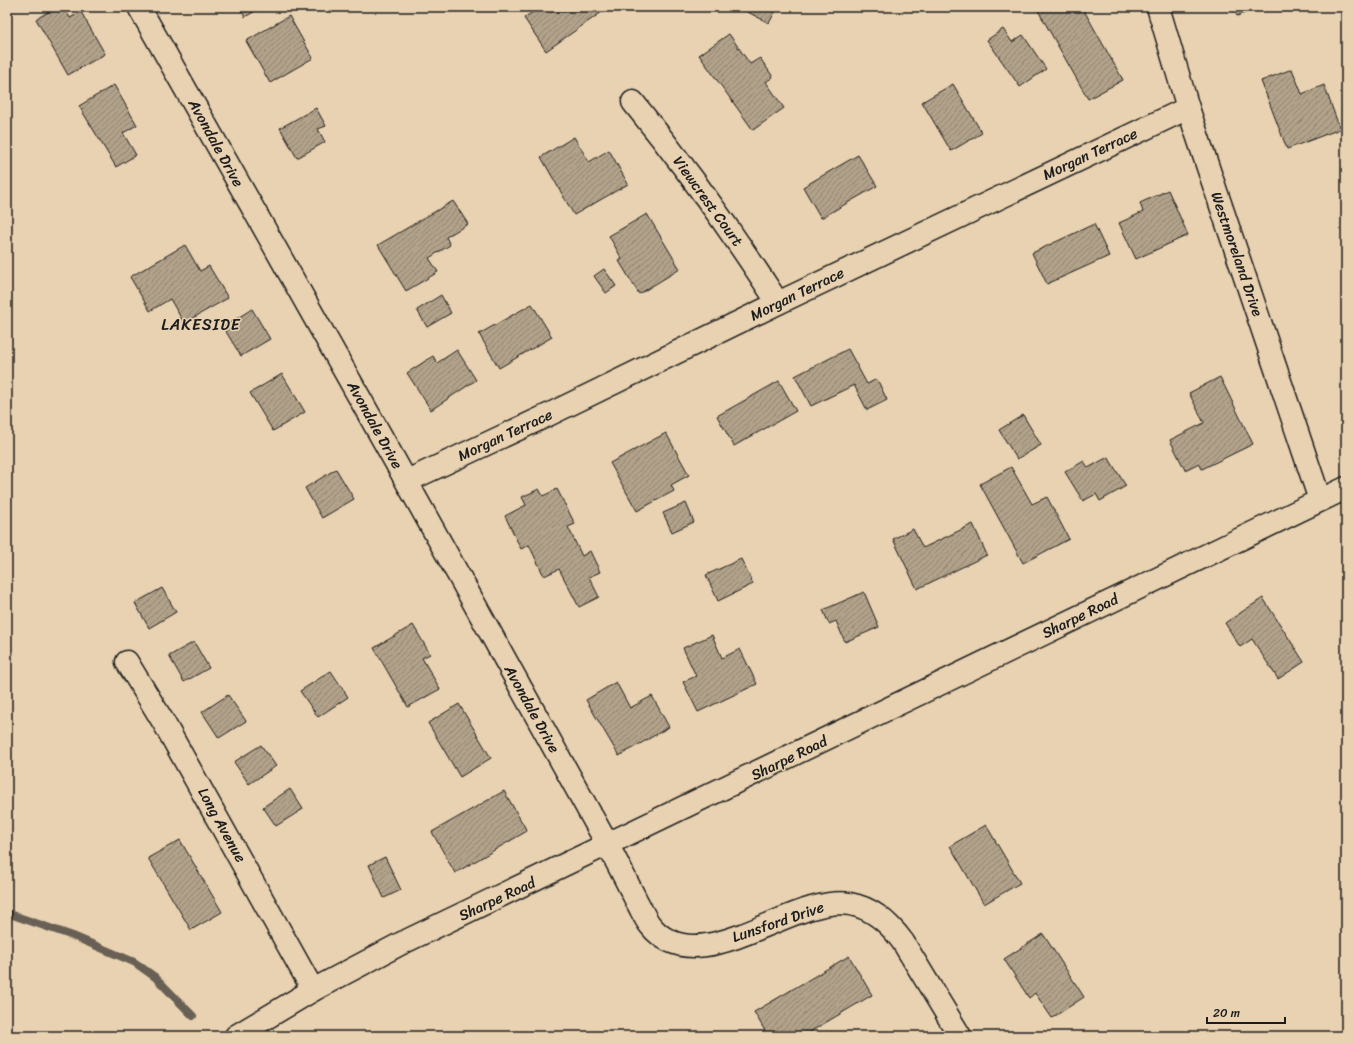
<svg xmlns="http://www.w3.org/2000/svg" width="1353" height="1043" viewBox="0 0 1353 1043" font-family="Sriracha,sans-serif">
	<defs>
		<pattern id="building-hatch" width="6" height="6" patternUnits="userSpaceOnUse"><rect width="6" height="6" fill="#b2a28a"/><path d="M-1 1l2-2M0 6l6-6M5 7l2-2" fill="none" stroke="#908370"/></pattern>
	</defs>
	<rect width="100%" height="100%" fill="#e8d2b1"/>
	<filter id="ink" filterUnits="userSpaceOnUse"><feTurbulence type="fractalNoise" baseFrequency=".025" numOctaves="2"/><feDisplacementMap in="SourceGraphic" scale="8" xChannelSelector="R" yChannelSelector="G"/><feConvolveMatrix kernelMatrix="1 2 1 2 8 2 1 2 1" color-interpolation-filters="sRGB"/></filter>
	<g filter="url(#ink)">
		<g fill="none" stroke-linecap="round" stroke-linejoin="round">
			<!-- stream -->
			<polyline stroke="#696154" stroke-width="8" points="7,913 73,936 134,962 155,977 193,1016"/>
		</g>
		<!-- building -->
		<g fill="url(#building-hatch)" stroke="#1c1c1c">
			<polygon points="57,7 64,7 70,18 81,12 105,54 68,75 36,19"/>
			<polygon points="239,7 262,7 245,17"/>
			<polygon points="539,7 609,7 546,51 524,18"/>
			<polygon points="738,7 764,7 775,12 769,23"/>
			<polygon points="1036,7 1082,7 1123,80 1088,99"/>
			<polygon points="1233,7 1260,7 1237,16"/>
			<polygon points="289,16 313,58 270,83 246,41"/>
			<polygon points="1003,29 1012,42 1023,35 1046,69 1020,87 987,40"/>
			<polygon points="729,34 750,64 760,58 773,77 766,82 784,108 753,130 699,55"/>
			<polygon points="1292,69 1302,94 1324,85 1340,129 1287,149 1261,81"/>
			<polygon points="953,84 982,133 951,151 922,102"/>
			<polygon points="114,85 137,125 123,133 136,155 116,167 79,106"/>
			<polygon points="316,108 326,126 318,129 325,142 297,158 280,128"/>
			<polygon points="574,137 589,162 609,150 628,184 574,215 541,157"/>
			<polygon points="858,155 877,186 821,218 803,187"/>
			<polygon points="1168,190 1188,235 1136,259 1119,223 1143,212 1140,203"/>
			<polygon points="453,201 468,224 446,237 450,245 429,258 438,272 406,291 378,245"/>
			<polygon points="647,214 680,269 639,294 619,261 622,259 609,236"/>
			<polygon points="1094,224 1109,256 1047,284 1032,253"/>
			<polygon points="185,245 200,271 209,266 228,298 184,323 170,299 150,311 130,277"/>
			<polygon points="604,269 616,286 606,293 594,276"/>
			<polygon points="441,295 451,313 427,327 417,310"/>
			<polygon points="532,304 552,337 499,368 479,334"/>
			<polygon points="252,309 270,339 241,356 223,327"/>
			<polygon points="848,349 867,384 877,379 887,400 867,410 854,385 811,406 795,376"/>
			<polygon points="457,350 476,380 431,410 407,373 433,356 437,363"/>
			<polygon points="282,374 305,412 273,431 250,393"/>
			<polygon points="1220,377 1253,444 1202,469 1199,463 1185,470 1170,440 1204,423 1189,393"/>
			<polygon points="779,381 796,411 734,446 717,416"/>
			<polygon points="1023,415 1041,445 1017,459 999,430"/>
			<polygon points="666,433 689,475 671,485 674,491 637,511 610,463"/>
			<polygon points="1108,457 1126,486 1100,501 1096,494 1083,501 1065,472 1084,461 1088,468"/>
			<polygon points="1011,467 1032,504 1047,497 1069,539 1023,563 980,484"/>
			<polygon points="336,469 354,499 322,518 305,488"/>
			<polygon points="539,489 543,496 557,489 575,524 568,527 582,556 590,551 600,572 589,577 599,597 579,607 559,569 544,576 529,545 521,549 505,516 526,505 522,497"/>
			<polygon points="686,503 694,522 672,532 663,513"/>
			<polygon points="973,524 987,555 917,589 893,539 913,529 923,548"/>
			<polygon points="741,559 753,584 718,601 706,575"/>
			<polygon points="162,588 176,612 149,628 135,603"/>
			<polygon points="864,592 879,627 845,642 836,621 829,624 823,610"/>
			<polygon points="1263,598 1304,662 1278,679 1252,639 1240,647 1225,623"/>
			<polygon points="413,625 430,654 422,658 440,689 408,707 374,648"/>
			<polygon points="712,635 722,658 740,649 757,684 698,712 683,682 696,676 683,648"/>
			<polygon points="194,642 209,668 184,682 169,656"/>
			<polygon points="331,671 348,697 318,717 300,691"/>
			<polygon points="616,682 630,708 652,696 669,727 619,756 586,700"/>
			<polygon points="228,695 246,721 219,738 202,712"/>
			<polygon points="459,704 491,758 460,777 428,723"/>
			<polygon points="261,745 276,766 249,784 234,762"/>
			<polygon points="290,789 303,809 276,826 263,807"/>
			<polygon points="504,791 527,831 455,873 432,832"/>
			<polygon points="986,825 1020,883 984,904 950,846"/>
			<polygon points="180,840 222,912 191,930 148,858"/>
			<polygon points="385,857 401,890 384,898 369,865"/>
			<polygon points="1043,934 1084,997 1052,1018 1035,993 1029,998 1004,959"/>
			<polygon points="849,956 872,995 803,1036 768,1036 754,1012"/>
		</g>
		<g fill="none" stroke-linecap="round" stroke-linejoin="round">
			<!-- minor casing -->
			<g stroke="#1c1c1c" stroke-width="25">
				<g id="minor">
					<path d="M139 7C259 219 379 430 496 643 533 710 570 776 606 842 617 862 627 882 637 902 641 909 645 919 650 925 698 986 791 894 850 904 873 908 890 924 903 942L960 1036"/>
					<polyline points="1158,7 1188,108 1320,500"/>
					<path d="M633 102C685 166 733 233 778 303"/>
					<polyline points="407,481 546,416 778,303 1188,108"/>
					<polyline points="127,662 164,723 313,990"/>
					<polyline points="236,1036 313,990 400,944 1346,488"/>
				</g>
			</g>
			<!-- minor -->
			<use href="#minor" stroke="#e8d2b1" stroke-width="22"/>
		</g>
	</g>
	<g text-anchor="middle" dominant-baseline="central" stroke-width="3" stroke-linejoin="round" paint-order="stroke">
		<!-- street labels -->
		<g font-size="15" fill="#1c1c1c" stroke="#e8d2b1">
			<text transform="translate(216 143) rotate(61)">Avondale Drive</text>
			<text transform="translate(1090 154) rotate(-25)">Morgan Terrace</text>
			<text transform="translate(708 201) rotate(54)">Viewcrest Court</text>
			<text transform="translate(1237 254) rotate(71)">Westmoreland Drive</text>
			<text transform="translate(797 294) rotate(-26)">Morgan Terrace</text>
			<text transform="translate(375 425) rotate(61)">Avondale Drive</text>
			<text transform="translate(505 435) rotate(-25)">Morgan Terrace</text>
			<text transform="translate(1080 616) rotate(-26)">Sharpe Road</text>
			<text transform="translate(532 709) rotate(61)">Avondale Drive</text>
			<text transform="translate(789 758) rotate(-26)">Sharpe Road</text>
			<text transform="translate(222 825) rotate(61)">Long Avenue</text>
			<text transform="translate(497 899) rotate(-25)">Sharpe Road</text>
			<text transform="translate(778 922) rotate(-19)">Lunsford Drive</text>
		</g>
		<!-- neighbourhood labels -->
		<g font-size="16" letter-spacing="1" fill="#1c1c1c" stroke="#e8d2b1">
			<text x="201" y="324">LAKESIDE</text>
		</g>
	</g>
	<!-- margin -->
	<rect width="1353" height="1043" fill="none" stroke="#e8d2b1" stroke-width="24"/>
	<rect x="12" y="12" width="1329" height="1019" fill="none" stroke="#1c1c1c" stroke-width="1.5" filter="url(#ink)"/>
	<!-- scale -->
	<path d="M1207 1017v6h78v-6" fill="none" stroke="#1c1c1c" stroke-width="2"/>
	<text x="1213" y="1017" font-size="12" fill="#1c1c1c" stroke="#e8d2b1" stroke-width="3" paint-order="stroke">20 m</text>
</svg>
